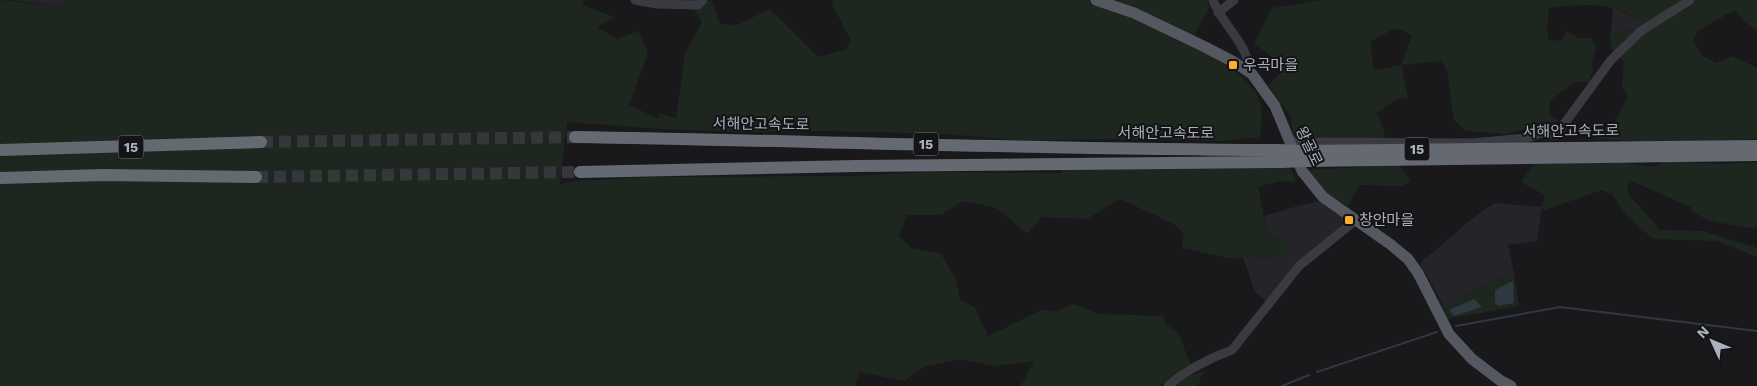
<svg xmlns="http://www.w3.org/2000/svg" width="1757" height="386" viewBox="0 0 1757 386" font-family="'Work Sans','Noto Sans KR',sans-serif">
	<rect width="100%" height="100%" fill="#19191b"/>
	<!-- built -->
	<g fill="#252529">
		<polygon points="12,0 66,0 58,6"/>
		<polygon points="1613,8 1643,21 1642,28 1611,34"/>
		<polygon points="1322,201 1351,222 1267,302 1255,292 1243,257 1251,256 1270,258 1287,254 1292,248 1267,232 1264,216 1301,205"/>
		<polygon points="1495,203 1542,207 1537,241 1508,245 1514,273 1442,303 1420,263 1478,214"/>
	</g>
	<!-- green -->
	<g fill="#1e271f" fill-rule="evenodd">
		<path d="M0 0 57 6 66 0H583V5L614 17 597 27 617 39 639 31 648 53 629 105 659 119 658 113 676 118 685 54 702 22 694 9 712 0 720 24 737 25 770 9 818 57 845 50 851 41 832 4 833 0H1208L1209 8 1193 38 1121 14C1158 31 1248 62 1260 102 1263 114 1261 125 1260 137L1223 141 1101 139 1028 141 946 134 828 131 744 132 662 129 567 122 560 184 576 181 653 177 850 176 927 172 1062 173V165L1289 166 1297 182 1281 181 1258 187 1267 232 1293 249 1288 254 1270 258 1251 256 1233 259 1182 248 1184 234 1174 224 1120 199 1087 219 1042 217 1027 233 996 208 963 201 941 215H907L899 236 911 248 941 254 956 280 960 299 975 308 988 336 1042 310 1056 311 1074 304 1100 314 1163 316 1165 323 1179 334 1190 364 1159 386H1021L1034 361 994 366 960 359 924 367 904 381 860 372 855 386H0Z"/>
		<path d="M1321 0H1757V31L1744 21 1734 10 1698 31 1693 41 1703 56 1716 63 1732 56 1757 68V139C1704 141 1651 143 1598 139L1596 128 1612 127 1628 96 1622 87 1624 62 1619 56 1613 54 1609 34 1642 28 1643 21C1606 1 1589 4 1549 8L1547 31 1549 41 1561 40 1567 31 1578 38H1591L1596 48 1591 65 1593 67 1589 82H1575L1550 100 1549 114 1559 121 1505 134 1466 131 1454 120 1447 72 1442 61 1401 65 1408 98 1396 100 1377 113 1385 134 1381 140 1294 138 1290 116 1269 86 1282 70 1270 55 1254 44 1272 8ZM1395 28 1412 35 1401 65 1374 70 1370 42Z"/>
		<polygon points="1668,161 1724,164 1757,162 1757,229 1721,223 1706,219 1692,212 1691,207 1629,180 1627,192 1660,230 1703,231 1757,248 1757,257 1718,241 1653,239 1625,214 1613,195 1602,190 1544,210 1542,207 1545,195 1521,182 1535,163 1620,162 1653,167"/>
		<polygon points="1398,165 1411,182 1401,186 1359,185 1348,206 1326,195 1306,170"/>
		<polygon points="1514,273 1519,306 1447,319 1442,303"/>
		<polygon points="1203,371 1198,386 1173,386 1183,379"/>
	</g>
	<!-- water -->
	<g fill="#2e3941">
		<polygon points="1513,281 1514,303 1498,306 1495,303 1495,290"/>
		<polygon points="1474,299 1482,307 1454,316 1449,310"/>
	</g>
	<g fill="none" stroke-linecap="round" stroke-linejoin="round">
		<!-- stream -->
		<g stroke="#2e3941" stroke-width="2">
			<polyline points="1456,326 1560,307 1757,331"/>
			<polyline points="1317,372 1437,332"/>
			<polyline points="1282,386 1309,375"/>
		</g>
		<!-- highway-tunnel -->
		<g stroke="#36373b" stroke-width="12" stroke-dasharray="12 6" stroke-linecap="butt">
			<polyline points="261,142 575,137"/>
			<polyline points="256,177 580,172"/>
		</g>
		<!-- minor -->
		<g stroke="#3a3b41" stroke-width="9">
			<polyline points="635,0 657,4 698,5 703,0"/>
			<path d="M1213 0C1220 21 1242 39 1247 59 1248 63 1248 67 1248 71"/>
			<polyline points="1218,13 1234,0"/>
			<polyline points="1289,142 1472,143 1527,138 1541,133 1556,135 1611,60 1641,31 1690,0"/>
			<path d="M1168 386C1184 371 1212 357 1232 350L1299 266 1356 220"/>
		</g>
		<!-- major -->
		<polyline stroke="#555860" stroke-width="11" points="1096,0 1134,13 1201,45 1234,62 1252,74 1275,106 1302,171 1323,197 1390,244 1408,259 1418,273 1449,334 1472,359 1501,381 1511,386"/>
		<!-- highway -->
		<g stroke="#656972" stroke-width="12">
			<path d="M575 137C809 141 1043 149 1277 150"/>
			<polyline points="0,150 261,142"/>
			<polyline points="1300,151 1757,146"/>
			<polyline points="1305,161 1757,155"/>
			<polyline points="580,172 856,166 1281,162"/>
			<polyline points="0,178 104,175 256,177"/>
		</g>
		<!-- highway-bridge -->
		<g stroke="#656972" stroke-width="12">
			<polyline points="1277,150 1300,151"/>
			<polyline points="1281,162 1305,161"/>
		</g>
	</g>
	<!-- markers -->
	<g fill="#fdaf2f" stroke="#141416" stroke-width="2">
		<rect x="1228" y="60" width="10" height="10" rx="2.5"/>
		<rect x="1344" y="215" width="10" height="10" rx="2.5"/>
	</g>
	<g text-anchor="middle" dominant-baseline="central" stroke-width="4" stroke-linejoin="round" paint-order="stroke">
		<!-- shield labels -->
		<g fill="#141416" stroke="#7e828a" stroke-width="1">
			<rect x="913.5" y="132.5" width="25" height="23" rx="4"/>
			<rect x="118.5" y="135.5" width="25" height="23" rx="4"/>
			<rect x="1404.5" y="137.5" width="25" height="23" rx="4"/>
		</g>
		<g font-size="14" font-weight="bold" fill="#abb1bc">
			<text x="926" y="144">15</text>
			<text x="131" y="147">15</text>
			<text x="1417" y="149">15</text>
		</g>
		<!-- poi labels -->
		<g font-size="15" fill="#abb1bc" stroke="#141416" text-anchor="start">
			<text x="1243" y="65">우곡마을</text>
			<text x="1359" y="220">창안마을</text>
		</g>
		<!-- street labels -->
		<g font-size="15" fill="#abb1bc" stroke="#141416">
			<text transform="translate(761 124) rotate(1)">서해안고속도로</text>
			<text transform="translate(1571 131) rotate(-1)">서해안고속도로</text>
			<text x="1166" y="133">서해안고속도로</text>
			<text transform="translate(1309 146) rotate(64)">왕골로</text>
		</g>
	</g>
	<!-- north arrow -->
	<g transform="translate(1712 341) rotate(314)" stroke="#141416" stroke-width="4" paint-order="stroke">
	<path d="M0-4L9 19L0 12L-9 19Z" fill="#abb1bc"/>
	<text y="-8" font-size="14" font-weight="bold" text-anchor="middle" fill="#abb1bc">N</text>
	</g>
</svg>
